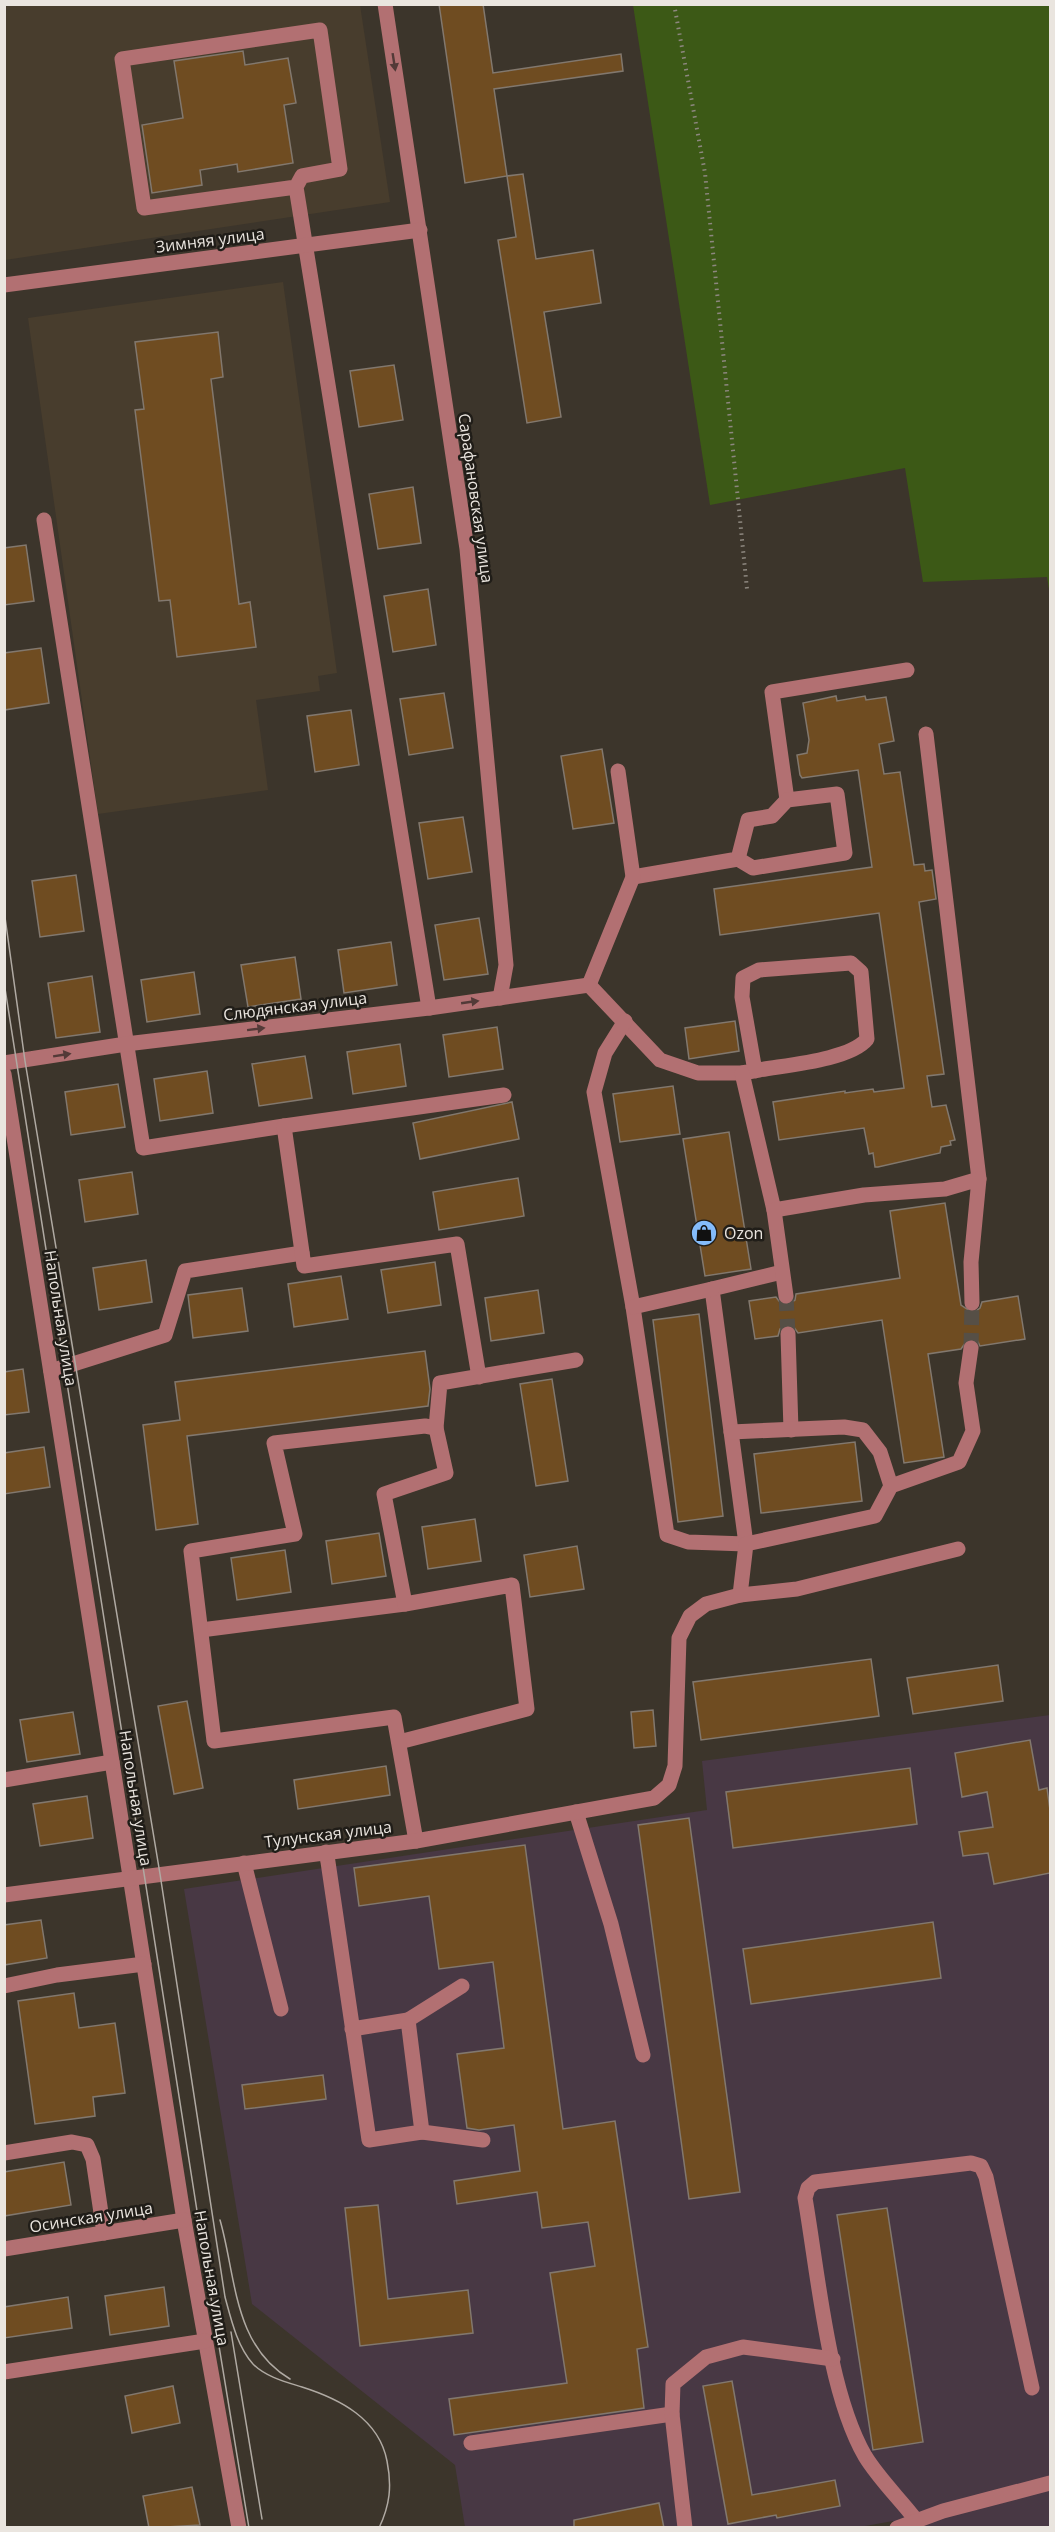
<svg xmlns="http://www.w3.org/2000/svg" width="1055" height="2532" viewBox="0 0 1055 2532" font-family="'Open Sans',sans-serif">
	<rect width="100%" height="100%" fill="#3c352b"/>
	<!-- built -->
	<g fill="#483d2d">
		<polygon points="4,5 360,5 390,202 5,260"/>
		<polygon points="283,282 337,673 318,676 320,691 256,700 268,790 98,814 28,318"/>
	</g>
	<!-- industrial -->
	<polygon fill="#483844" points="1050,1715 1050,2527 895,2528 893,2521 854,2528 465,2527 455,2465 252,2304 184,1889 707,1810 702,1761"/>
	<!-- green -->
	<polygon fill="#3c5916" points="633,5 1050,5 1050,595 1047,577 923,582 905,468 710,505"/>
	<!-- building -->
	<g fill="#6f4c21" stroke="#82786e" stroke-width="1.5">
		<polygon points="439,4 483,4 493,73 621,54 623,71 494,89 507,176 465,183"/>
		<polygon points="243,51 245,65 288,58 296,103 284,105 293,163 238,172 237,164 200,170 202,185 152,193 142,125 183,118 174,61"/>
		<polygon points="523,174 536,259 593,250 601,303 544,312 561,417 527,423 498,240 516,237 507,176"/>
		<polygon points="218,332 223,377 211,379 239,604 250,602 256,647 177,657 170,600 159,601 135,410 144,409 135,342"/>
		<polygon points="394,365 403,420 359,427 350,371"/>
		<polygon points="413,487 421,543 378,549 369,494"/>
		<polygon points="26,545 34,601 4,605 4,548"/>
		<polygon points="428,589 436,645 393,652 384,596"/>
		<polygon points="41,648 49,703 4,710 4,653"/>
		<polygon points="444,693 453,748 409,755 400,699"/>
		<polygon points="836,696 837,701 865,696 866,700 886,697 894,741 879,744 884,774 900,772 914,865 924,864 925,871 932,870 936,899 919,902 944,1074 927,1076 932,1107 946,1105 955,1140 950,1141 951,1145 941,1147 940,1153 878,1167 875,1167 873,1153 869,1154 864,1128 779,1140 773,1102 845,1091 845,1093 873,1089 874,1092 904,1088 879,913 720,935 714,889 872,867 858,770 802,778 800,775 797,755 807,753 809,740 803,703"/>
		<polygon points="351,710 359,765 315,772 307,716"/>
		<polygon points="602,749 614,823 573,829 561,756"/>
		<polygon points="463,817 472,872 428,879 419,823"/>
		<polygon points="76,875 84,931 40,937 32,881"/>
		<polygon points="479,918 488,974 444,980 435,925"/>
		<polygon points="391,942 397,985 344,993 338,950"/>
		<polygon points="295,957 301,999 248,1007 241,965"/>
		<polygon points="194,972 200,1014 147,1022 141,980"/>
		<polygon points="92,976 100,1032 56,1038 48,983"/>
		<polygon points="735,1021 739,1051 689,1059 685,1028"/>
		<polygon points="497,1027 503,1069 449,1077 443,1035"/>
		<polygon points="400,1044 406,1086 353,1094 347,1052"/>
		<polygon points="305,1056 312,1098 259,1106 252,1064"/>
		<polygon points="207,1071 213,1113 160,1121 154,1079"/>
		<polygon points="118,1084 125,1127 71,1135 65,1092"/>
		<polygon points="673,1086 680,1134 620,1142 613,1094"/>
		<polygon points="512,1102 519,1139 420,1159 413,1123"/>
		<polygon points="729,1132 751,1269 705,1276 683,1139"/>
		<polygon points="132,1172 138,1214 85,1222 79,1180"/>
		<polygon points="518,1178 524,1216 439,1230 433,1192"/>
		<polygon points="945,1203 961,1305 973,1313 980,1308 982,1302 1018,1296 1025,1339 980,1346 977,1340 968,1339 961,1349 928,1354 944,1457 904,1463 882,1320 798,1333 793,1326 787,1324 780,1329 778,1336 755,1339 749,1301 776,1297 782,1305 788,1305 795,1300 796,1294 900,1278 890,1211"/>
		<polygon points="146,1260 152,1302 99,1310 93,1268"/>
		<polygon points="435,1262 441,1305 388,1313 381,1270"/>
		<polygon points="341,1276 348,1319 294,1327 288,1284"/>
		<polygon points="242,1288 248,1331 193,1338 188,1295"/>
		<polygon points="538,1290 544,1333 491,1341 485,1298"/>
		<polygon points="699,1314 723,1516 678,1522 653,1320"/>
		<polygon points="425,1351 430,1389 428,1406 187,1436 198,1524 156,1530 143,1425 180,1420 175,1382"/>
		<polygon points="23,1369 29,1412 4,1415 4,1372"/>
		<polygon points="552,1379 568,1481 536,1486 520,1384"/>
		<polygon points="855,1442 862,1501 761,1513 754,1454"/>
		<polygon points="44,1447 50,1487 4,1494 4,1453"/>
		<polygon points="475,1519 481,1561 428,1569 422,1527"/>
		<polygon points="379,1533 386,1576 332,1584 326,1541"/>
		<polygon points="577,1546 584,1589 530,1597 524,1555"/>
		<polygon points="285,1550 291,1592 237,1600 231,1558"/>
		<polygon points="871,1659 879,1716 701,1740 693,1682"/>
		<polygon points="998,1665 1003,1701 913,1714 907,1678"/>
		<polygon points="187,1701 203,1788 174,1794 158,1706"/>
		<polygon points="653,1710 656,1746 634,1748 631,1712"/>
		<polygon points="73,1712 80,1754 27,1762 20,1720"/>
		<polygon points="1030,1740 1039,1790 1047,1788 1050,1810 1050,1873 994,1884 988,1853 963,1856 959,1832 993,1827 987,1792 962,1797 955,1753"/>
		<polygon points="386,1766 390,1795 298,1809 294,1780"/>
		<polygon points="910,1768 917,1824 733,1848 726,1792"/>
		<polygon points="87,1796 93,1838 40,1846 33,1804"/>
		<polygon points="689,1818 740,2192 689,2199 638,1825"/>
		<polygon points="525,1845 563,2129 615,2121 648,2347 637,2349 644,2408 454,2435 449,2399 567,2383 550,2273 595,2266 588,2222 542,2228 537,2192 457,2204 454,2181 520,2171 514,2125 479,2130 467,2128 457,2054 504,2048 493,1962 439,1969 429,1896 359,1906 354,1868"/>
		<polygon points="41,1920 47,1958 4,1965 4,1925"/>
		<polygon points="933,1922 941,1978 751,2004 743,1949"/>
		<polygon points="74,1993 79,2028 115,2023 125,2093 93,2097 95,2116 35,2124 18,2001"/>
		<polygon points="323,2075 326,2099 245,2109 242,2085"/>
		<polygon points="64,2162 71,2205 4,2216 4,2172"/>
		<polygon points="378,2205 388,2299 468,2290 473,2333 360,2346 345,2208"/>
		<polygon points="887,2208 923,2442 873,2450 837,2215"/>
		<polygon points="164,2287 169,2326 110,2335 105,2296"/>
		<polygon points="68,2297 72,2328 4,2338 4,2307"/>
		<polygon points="732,2381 752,2495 835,2480 840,2506 777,2518 776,2515 728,2524 703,2386"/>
		<polygon points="173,2386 180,2423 132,2433 125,2396"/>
		<polygon points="192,2487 200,2525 149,2528 143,2496"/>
		<polygon points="659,2503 664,2528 574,2528 574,2520"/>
	</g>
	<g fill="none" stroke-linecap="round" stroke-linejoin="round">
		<!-- minor-tunnel -->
		<g stroke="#564f46" stroke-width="15" stroke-dasharray="15 8" stroke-linecap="butt">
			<polyline points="786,1296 788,1334"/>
			<polyline points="971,1348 972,1303"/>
		</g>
		<!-- path -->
		<polyline stroke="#8d877f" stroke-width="4" stroke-dasharray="1.5 4.5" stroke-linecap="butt" points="674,4 705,173 747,589"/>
		<!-- minor -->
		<g stroke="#b27072" stroke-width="15">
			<polyline points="385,4 467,549 506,965 500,998"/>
			<polyline points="296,187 144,208 122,59 320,30 340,169 302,176 296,187 429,1008"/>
			<polyline points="4,285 420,230"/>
			<polyline points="44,520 143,1148 284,1126"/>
			<polyline points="926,734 979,1179"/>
			<polyline points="787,800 772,692 907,670"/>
			<polyline points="633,877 738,859 753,868 845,853 837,794 787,800 772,816 748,820 738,859"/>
			<path d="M589 985 660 1060 698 1073H742L759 1070C786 1065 850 1060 867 1039L861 972 851 963 759 970 743 978 742 997 755 1071"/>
			<polyline points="589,985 633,877 618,771"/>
			<polyline points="625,1021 605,1053 594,1092 633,1307 667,1535 688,1542 746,1544 712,1289 782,1272"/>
			<polyline points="4,1063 126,1044 429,1008 589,985"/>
			<polyline points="742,1073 774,1210 864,1195 945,1189 979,1179 971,1262 972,1303"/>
			<polyline points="4,1074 184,2220 239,2528"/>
			<polyline points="774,1210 786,1296"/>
			<polyline points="633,1307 712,1289"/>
			<polyline points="788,1334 791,1430"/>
			<polyline points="51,1371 165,1335 185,1271 302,1253"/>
			<polyline points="479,1377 457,1244 304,1266 284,1126 504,1095"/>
			<polyline points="731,1432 844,1427 863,1430 880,1452 891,1486"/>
			<polyline points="740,1595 746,1544 875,1516 891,1486 959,1462 973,1431 966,1383 971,1348"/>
			<polyline points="201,1630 405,1604"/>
			<polyline points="399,1742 527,1709 512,1585 405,1604 384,1494 446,1473 436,1428"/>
			<polyline points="4,1780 112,1762"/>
			<polyline points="576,1812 611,1924 643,2055"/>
			<polyline points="416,1841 394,1717 214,1741 191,1551 295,1534 274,1443 425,1426 436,1428 440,1383 576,1360"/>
			<polyline points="326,1852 328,1862 369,2140 422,2132 408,2020 352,2029"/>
			<polyline points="244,1863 281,2009"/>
			<polyline points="4,1895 416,1841 654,1798 669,1785 675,1766 679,1638 690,1616 706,1604 740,1595 797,1589 958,1549"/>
			<polyline points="4,1986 57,1975 144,1964"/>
			<polyline points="408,2020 462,1986"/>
			<polyline points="422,2132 483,2140"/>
			<polyline points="4,2153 72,2142 87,2145 93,2159 104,2233"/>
			<polyline points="4,2249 184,2220"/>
			<polyline points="4,2372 205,2341"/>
			<polyline points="471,2443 672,2414"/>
			<path d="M916 2520C900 2499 879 2479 865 2456 828 2392 818 2273 805 2198L808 2188 815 2182 971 2163 981 2166 986 2177 1032 2388"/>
			<polyline points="685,2528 672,2414 673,2384 706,2357 743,2347 833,2359"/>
			<polyline points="897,2528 943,2511 1050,2483"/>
		</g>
		<!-- tram -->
		<g stroke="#b0aaa3" stroke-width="1.5">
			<path d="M4 910 25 1061 160 1874 225 2297C231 2319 237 2346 253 2364 266 2377 286 2382 302 2387 340 2399 379 2419 387 2461 392 2486 390 2505 379 2528"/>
			<polyline points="4,982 203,2249 249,2528"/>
			<path d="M220 2220C236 2275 233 2346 290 2379"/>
			<polyline points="231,2332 262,2519"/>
		</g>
	</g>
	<!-- one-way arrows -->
	<defs><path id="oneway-solid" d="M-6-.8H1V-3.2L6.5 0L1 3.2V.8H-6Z" transform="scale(1.5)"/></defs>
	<g fill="#533a38">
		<use href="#oneway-solid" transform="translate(394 62) rotate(81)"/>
		<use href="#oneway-solid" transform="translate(470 1002) rotate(-8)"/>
		<use href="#oneway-solid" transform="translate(256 1029) rotate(-7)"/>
		<use href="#oneway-solid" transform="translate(62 1055) rotate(-9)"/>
	</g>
	<!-- icons -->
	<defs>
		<g id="shop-disc" transform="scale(1.35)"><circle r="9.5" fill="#84bcfb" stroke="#201d18"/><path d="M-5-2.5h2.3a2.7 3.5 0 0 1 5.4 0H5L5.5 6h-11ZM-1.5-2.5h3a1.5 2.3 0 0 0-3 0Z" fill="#111"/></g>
	</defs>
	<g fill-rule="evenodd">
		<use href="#shop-disc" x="704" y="1233"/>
	</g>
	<g text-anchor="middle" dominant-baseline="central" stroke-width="5" stroke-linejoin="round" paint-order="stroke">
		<!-- street labels -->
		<g font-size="16" fill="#eae5df" stroke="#201d18">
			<text transform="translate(210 240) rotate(-7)">Зимняя улица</text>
			<text transform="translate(476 498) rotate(82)">Сарафановская улица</text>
			<text transform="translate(295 1006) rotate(-7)">Слюдянская улица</text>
			<text transform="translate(61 1318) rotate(81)">Напольная улица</text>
			<text transform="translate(136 1798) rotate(81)">Напольная улица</text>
			<text transform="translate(328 1834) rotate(-7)">Тулунская улица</text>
			<text transform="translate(91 2217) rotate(-9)">Осинская улица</text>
			<text transform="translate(212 2278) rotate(80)">Напольная улица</text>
		</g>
		<!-- poi labels -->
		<g font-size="16" fill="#eae5df" stroke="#201d18" text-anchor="start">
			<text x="724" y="1233">Ozon</text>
		</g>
	</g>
	<!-- border -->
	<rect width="1055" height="2532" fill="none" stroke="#eae5df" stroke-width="12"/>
</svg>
